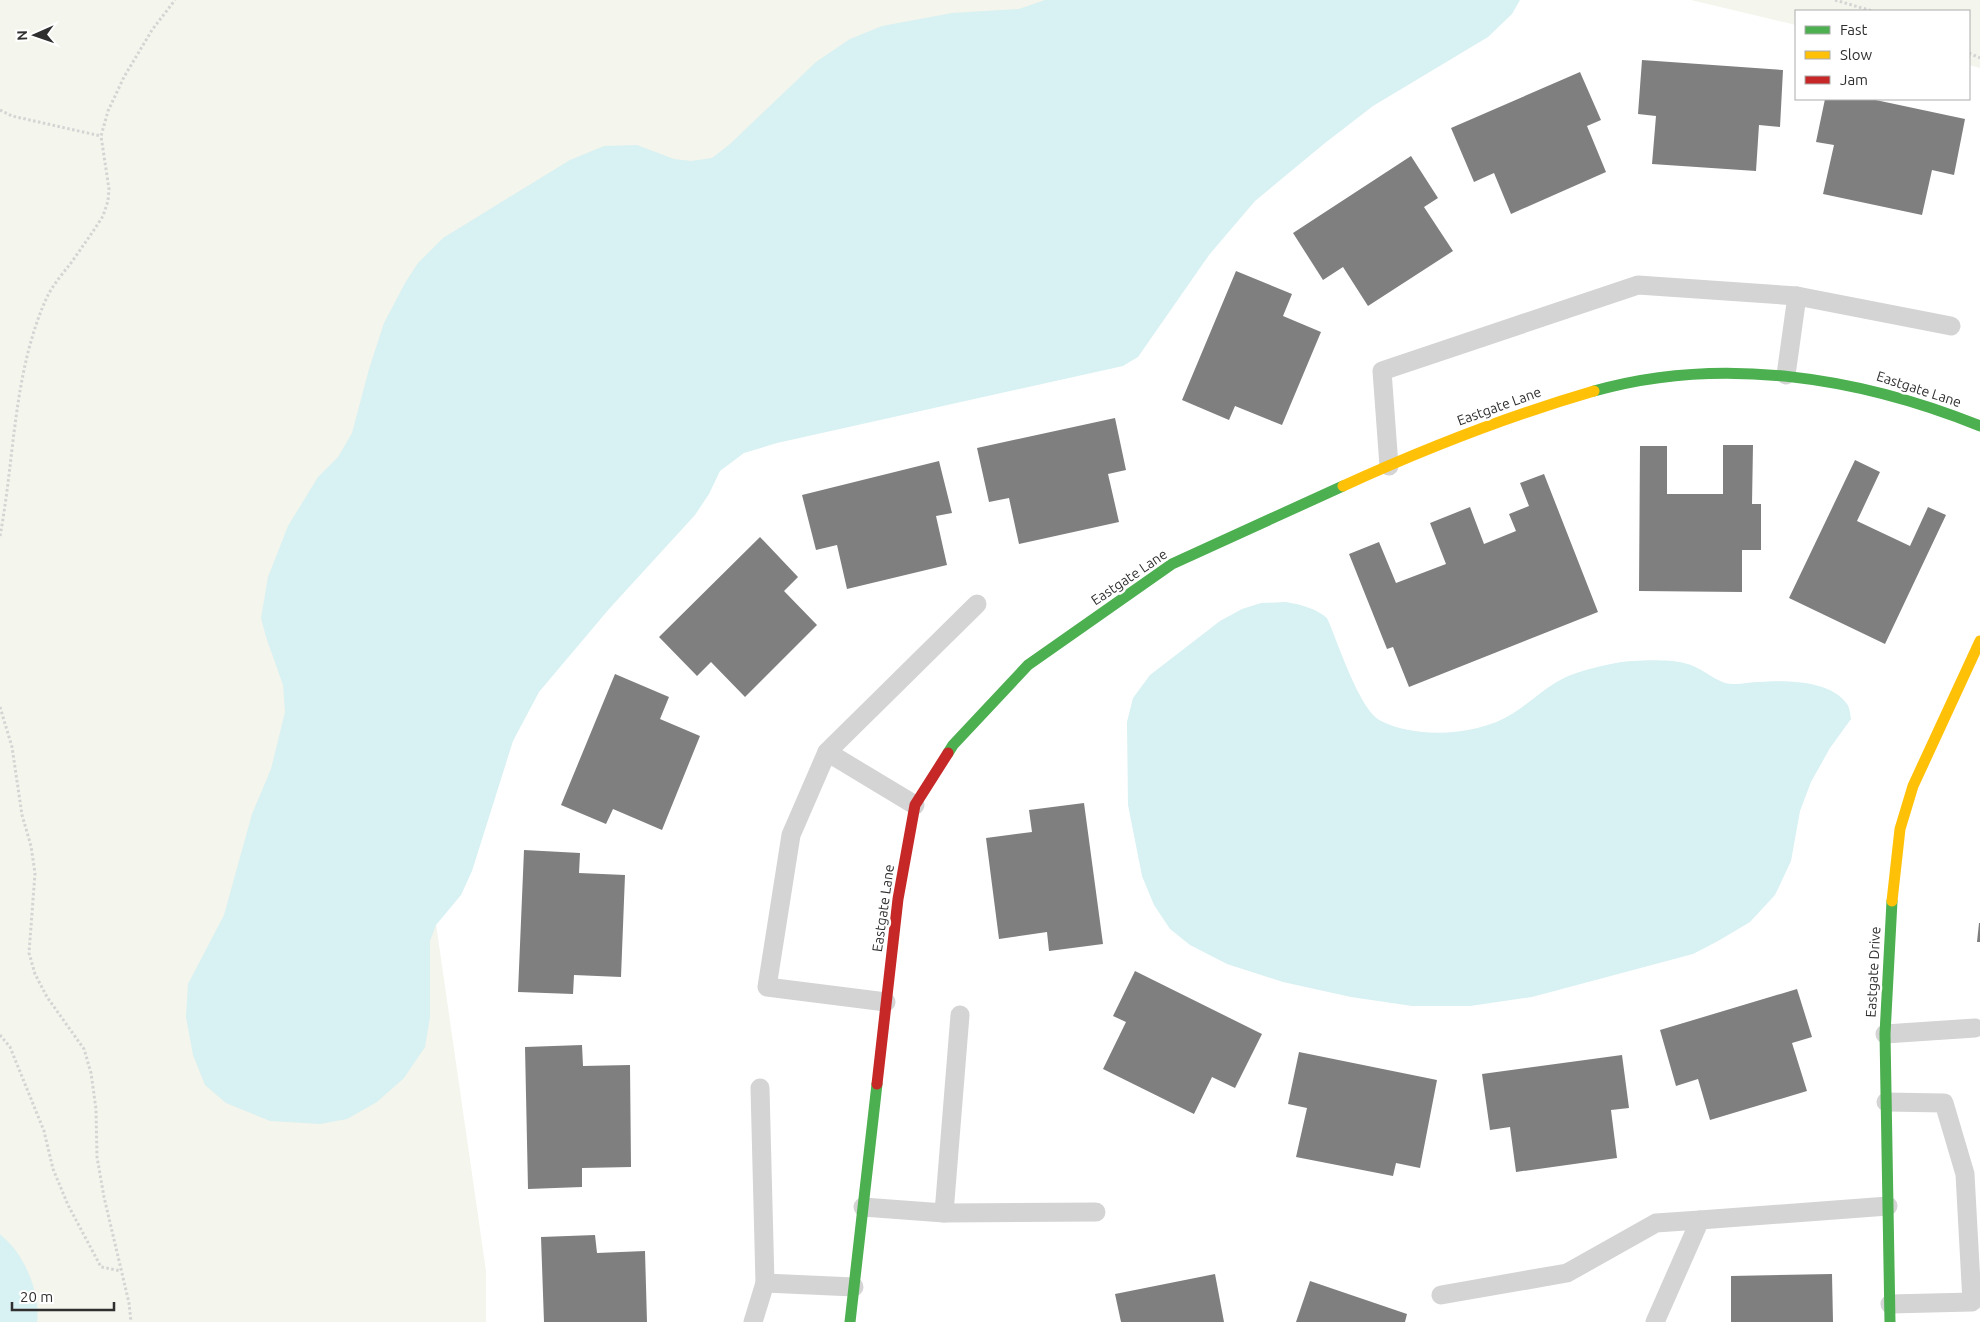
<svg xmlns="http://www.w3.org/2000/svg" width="1980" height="1322" viewBox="0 0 1980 1322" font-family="Ubuntu,sans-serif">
	<rect width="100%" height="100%" fill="#fff"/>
	<!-- green -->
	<g fill="#f4f5ec">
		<polygon points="0,0 1491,0 821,159 421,820 486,1271 486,1322 0,1322"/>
		<polygon points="1691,0 1980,0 1980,68 1969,65 1969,11 1796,11 1796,25"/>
	</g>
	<!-- water -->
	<g fill="#d8f1f2">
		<polygon points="1045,0 1520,0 1512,14 1488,37 1373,106 1325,143 1255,201 1209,255 1138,357 1123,366 777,443 744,453 720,471 709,494 695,515 609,609 539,692 513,741 472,871 461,895 436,925 430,941 430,1017 425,1047 404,1078 377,1102 347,1119 320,1124 270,1121 226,1103 205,1085 193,1055 186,1017 188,984 224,915 252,814 271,769 285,712 283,685 266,637 261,618 268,577 288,526 318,477 338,457 352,433 369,369 384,323 405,283 418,263 443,238 570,160 604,146 637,145 674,159 691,161 712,158 730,144 816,62 850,39 882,26 952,13 1019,9"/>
		<path d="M1286 602C1302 605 1315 608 1327 618 1338 642 1359 710 1381 721 1417 739 1477 736 1512 714 1527 705 1540 692 1555 683 1572 672 1596 667 1616 663 1634 660 1667 659 1684 663 1699 666 1711 678 1725 683 1736 686 1748 682 1759 682 1785 680 1831 680 1847 704 1850 708 1850 714 1851 719L1830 748 1811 782 1800 811 1791 861 1775 895 1750 922 1718 941 1693 954 1532 997 1470 1006H1412L1351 997 1283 982 1227 964 1190 945 1170 929 1154 905 1142 876 1128 805 1127 722 1133 698 1150 675 1220 621 1242 609 1261 603Z"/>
		<path d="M0 1234C5 1239 12 1245 16 1251 30 1270 40 1299 37 1322H0Z"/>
	</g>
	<!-- building -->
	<g fill="#7f7f7f">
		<polygon points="1642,60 1783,70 1780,127 1759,125 1756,171 1652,164 1656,116 1638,114"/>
		<polygon points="1580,72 1601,120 1587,126 1606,172 1511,214 1494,173 1474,182 1451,128"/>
		<polygon points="1825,99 1871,99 1965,119 1954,175 1932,170 1922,215 1823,194 1834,145 1816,142"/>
		<polygon points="1411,156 1438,198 1424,207 1453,251 1368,306 1343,267 1323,280 1293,233"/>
		<polygon points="1236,271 1292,294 1283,316 1321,332 1282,425 1235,406 1229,420 1182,400"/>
		<polygon points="1115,418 1126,470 1108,474 1119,522 1019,544 1009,498 989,502 977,448"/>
		<polygon points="1723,445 1753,445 1752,504 1761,504 1761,550 1742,550 1742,592 1639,591 1640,446 1667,446 1667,494 1723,494"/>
		<polygon points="1855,460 1880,472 1857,521 1910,546 1928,507 1946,515 1885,644 1789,598"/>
		<polygon points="939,461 952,513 936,516 947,565 847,589 837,545 816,550 802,495"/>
		<polygon points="1544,474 1598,612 1409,687 1393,647 1387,649 1349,554 1379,542 1396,583 1446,564 1430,523 1470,507 1484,544 1516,531 1509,514 1529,506 1520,483"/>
		<polygon points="760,537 798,577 784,591 817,625 745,697 711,662 697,676 659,637"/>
		<polygon points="615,674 669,697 660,719 700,736 662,830 613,809 606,824 561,805"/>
		<polygon points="1084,803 1103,944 1049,951 1047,932 999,939 986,838 1032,832 1029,810"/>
		<polygon points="524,850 580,853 579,873 625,875 621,977 574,975 573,994 518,992"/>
		<polygon points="1979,923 1980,923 1980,942 1977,942"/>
		<polygon points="1135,971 1262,1034 1235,1088 1212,1077 1194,1114 1103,1069 1126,1022 1113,1016"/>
		<polygon points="1797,989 1812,1037 1792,1043 1807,1091 1710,1120 1698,1079 1676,1086 1660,1030"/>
		<polygon points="582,1045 583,1066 630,1065 631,1167 582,1168 582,1187 528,1189 525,1047"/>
		<polygon points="1299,1052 1437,1080 1420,1168 1396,1163 1393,1176 1296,1157 1307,1108 1288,1104"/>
		<polygon points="1622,1055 1629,1108 1611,1110 1617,1158 1516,1172 1510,1127 1490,1130 1482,1074"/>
		<polygon points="595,1235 597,1253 645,1251 647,1322 544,1322 541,1237"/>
		<polygon points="1215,1274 1224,1322 1121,1322 1115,1294"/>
		<polygon points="1832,1274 1833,1322 1731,1322 1731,1276"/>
		<polygon points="1310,1281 1407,1314 1405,1322 1296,1322"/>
	</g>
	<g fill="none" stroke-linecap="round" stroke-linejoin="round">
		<!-- path -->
		<g stroke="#d4d4d4" stroke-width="3" stroke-dasharray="2.5 2.5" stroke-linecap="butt">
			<polyline points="1835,0 1872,11"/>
			<polyline points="1969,53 1980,58"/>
			<polyline points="0,110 12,116 101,136"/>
			<path d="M0 536C15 456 13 372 47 297 53 285 63 273 71 263 82 247 93 232 103 216L108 201 109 189 101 136 108 111 124 77 152 30 175 0"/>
			<polyline points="0,707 12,747 22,815 31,846 35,873 29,953 35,974 47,997 84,1049 91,1073 96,1109 97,1157 104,1197 129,1303 131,1322"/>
			<polyline points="0,1035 10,1047 44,1131 53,1169 68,1205 101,1267 121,1271"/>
		</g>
		<!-- lane -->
		<g stroke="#d4d4d4" stroke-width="19">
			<polyline points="1786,375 1797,296 1951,326"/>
			<polyline points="1389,466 1382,371 1638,285 1797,296"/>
			<polyline points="827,752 791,835 767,987 886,1002"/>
			<polyline points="915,805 827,752 977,604"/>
			<polyline points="1885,1034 1975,1028"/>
			<polyline points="760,1088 765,1283 854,1287"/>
			<polyline points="1886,1102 1944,1103 1965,1174 1972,1302 1890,1304"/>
			<polyline points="863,1207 944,1213 960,1015"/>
			<polyline points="944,1213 1096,1212"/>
			<polyline points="1441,1295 1567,1273 1656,1223 1700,1220"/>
			<polyline points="753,1322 765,1283"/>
			<polyline points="1655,1322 1700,1220 1888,1206"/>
		</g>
		<!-- fast -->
		<g stroke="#4caf50" stroke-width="11">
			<path d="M1594 391C1721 355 1859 377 1980 426"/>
			<polyline points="948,753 953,745 1028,665 1172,564 1343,486"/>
			<polyline points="850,1322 877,1084"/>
			<polyline points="1890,1322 1885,1034 1892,901"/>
		</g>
		<!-- slow -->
		<g stroke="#ffc107" stroke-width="11">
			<path d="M1343 486C1424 449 1508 416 1594 391"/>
			<polyline points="1892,901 1900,829 1913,786 1980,641"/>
		</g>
		<!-- jam -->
		<polyline stroke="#c62828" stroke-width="11" points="877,1084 898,899 915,805 948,753"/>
	</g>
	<g text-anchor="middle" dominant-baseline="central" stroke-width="5" stroke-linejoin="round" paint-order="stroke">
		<!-- street labels -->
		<g font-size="14" fill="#2f2f2f" stroke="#fff">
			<text transform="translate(1919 389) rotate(18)">Eastgate Lane</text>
			<text transform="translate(1499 406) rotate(-20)">Eastgate Lane</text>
			<text transform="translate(1129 577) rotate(-34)">Eastgate Lane</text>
			<text transform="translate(883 908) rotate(-82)">Eastgate Lane</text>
			<text transform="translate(1873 972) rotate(-87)">Eastgate Drive</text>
		</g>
	</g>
	<!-- legend -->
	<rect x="1795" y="10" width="175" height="90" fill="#ffffff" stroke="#acacac"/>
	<rect x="1805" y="26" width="25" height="8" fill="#4caf50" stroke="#acacac"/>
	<text x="1840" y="35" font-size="15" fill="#2f2f2f">Fast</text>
	<rect x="1805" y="51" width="25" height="8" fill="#ffc107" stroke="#acacac"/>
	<text x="1840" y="60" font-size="15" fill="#2f2f2f">Slow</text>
	<rect x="1805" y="76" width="25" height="8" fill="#c62828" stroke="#acacac"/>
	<text x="1840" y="85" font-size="15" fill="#2f2f2f">Jam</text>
	<!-- north arrow -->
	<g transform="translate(35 35) rotate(268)" stroke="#ffffff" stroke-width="4" paint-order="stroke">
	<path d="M0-4L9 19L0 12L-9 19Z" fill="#2f2f2f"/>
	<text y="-8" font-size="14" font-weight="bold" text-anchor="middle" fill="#2f2f2f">N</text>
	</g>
	<!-- scale -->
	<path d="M12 1302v8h102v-8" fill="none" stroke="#2f2f2f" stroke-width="2.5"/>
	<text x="20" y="1302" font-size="15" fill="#2f2f2f" stroke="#ffffff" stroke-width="4" paint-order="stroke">20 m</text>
</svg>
